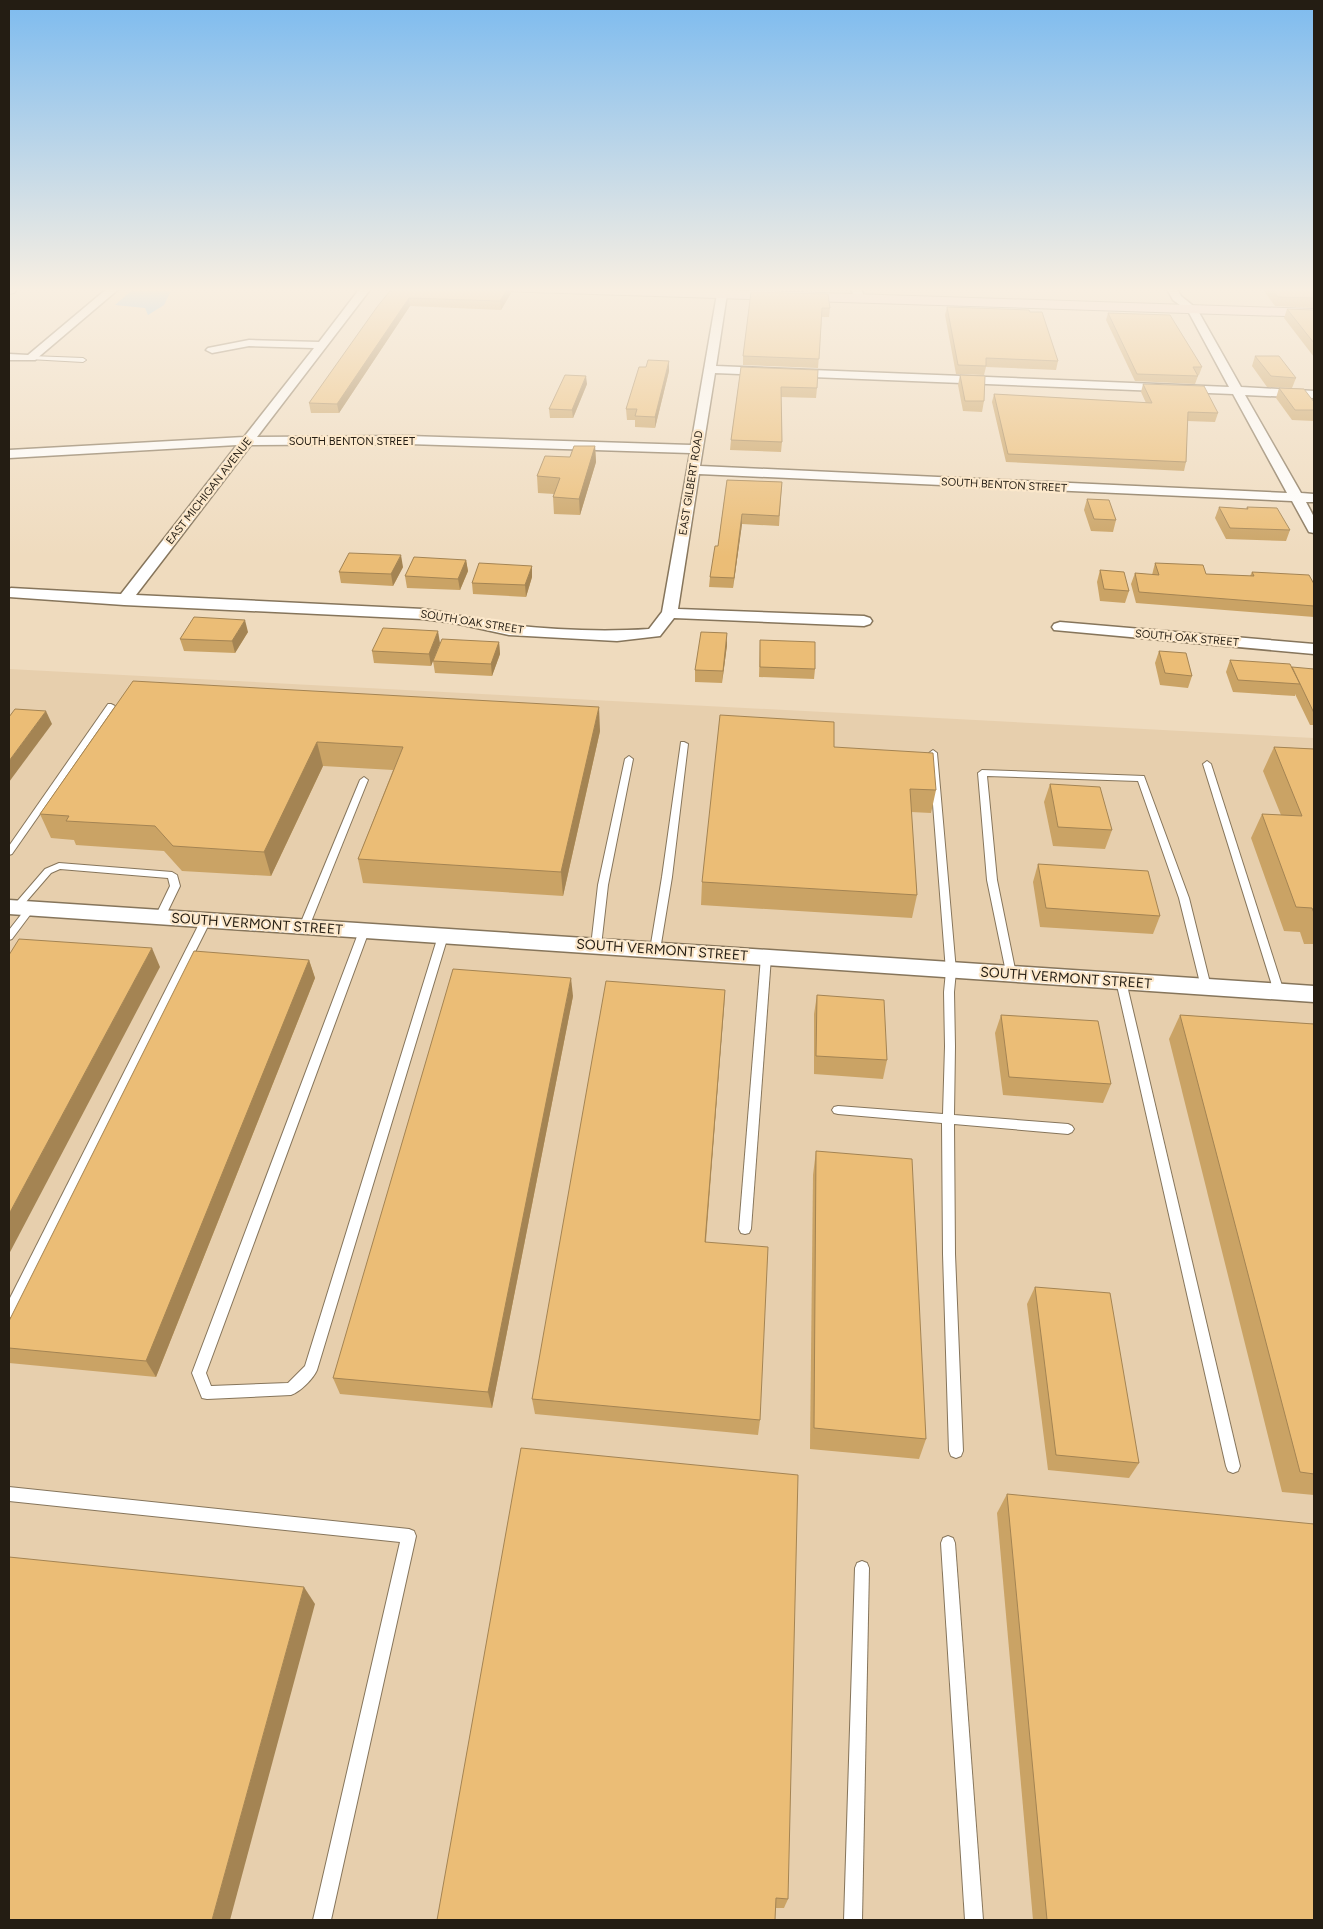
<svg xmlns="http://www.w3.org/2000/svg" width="1323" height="1929" viewBox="0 0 1323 1929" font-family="Figtree,sans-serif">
	<rect width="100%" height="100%" fill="#efdbbe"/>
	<!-- built -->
	<polygon fill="#e7cfad" points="9,669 1314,738 1314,1920 9,1920"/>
	<!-- water -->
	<polygon fill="#7ec6fa" points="131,291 171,291 164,305 148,315 145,308 115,305"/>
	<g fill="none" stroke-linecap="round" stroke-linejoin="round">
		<!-- service casing -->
		<g stroke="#86755b" stroke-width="2">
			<g id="service">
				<polygon points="31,356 83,358 86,360 83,362 29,359 29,357"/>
				<polygon points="108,704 111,704 115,706 12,854 9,855 9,846"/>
				<polygon points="681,742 684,742 688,744 672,877 660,950 655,954 650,950 662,877"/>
				<polygon points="933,750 937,753 956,971 954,992 955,1046 954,1115 1068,1124 1072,1126 1074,1129 1072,1132 1068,1134 954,1124 955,1254 963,1451 961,1456 956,1458 951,1456 949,1451 943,1254 942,1123 838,1114 834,1113 832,1110 834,1107 838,1106 943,1114 945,1046 944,992 946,971 929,753"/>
				<polygon points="629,756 633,759 608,885 601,946 596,949 591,946 598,885 625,759"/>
				<polygon points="1207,761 1211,764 1284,992 1283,995 1275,995 1274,992 1203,764"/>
				<polygon points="982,770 1144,776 1189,898 1211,987 1210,990 1206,991 1201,987 1179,898 1138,781 987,776 997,880 1016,974 1015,977 1007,977 987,880 978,773"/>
				<polygon points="364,777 368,780 309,927 304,930 301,929 299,927 360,780"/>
				<polygon points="59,863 172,872 177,875 180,886 165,917 160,920 155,917 170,886 168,878 60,869 51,873 19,910 13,910 11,908 13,906 45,869"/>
				<polygon points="30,906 35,909 33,911 12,939 9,940 9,930 27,907"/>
				<polygon points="206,917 211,920 13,1316 9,1318 9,1300 201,920"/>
				<path d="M364 928 369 931 206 1373 211 1386 288 1383 305 1366 438 936 440 934H446L448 936 317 1370C313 1379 300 1392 291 1395L207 1399 202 1398 192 1373 359 931Z"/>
				<polygon points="766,953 771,957 751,1229 749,1233 745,1234 741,1233 739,1229 761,957"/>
				<polygon points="1121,977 1126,981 1240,1466 1238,1471 1233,1473 1228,1471 1226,1466 1116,981"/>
				<polygon points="9,1487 409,1529 414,1531 416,1536 331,1920 313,1920 400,1542 9,1501"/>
				<polygon points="948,1536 953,1538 955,1543 983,1920 965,1920 941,1543 943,1538"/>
				<polygon points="862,1561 867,1563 869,1568 862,1920 844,1920 855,1568 857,1563"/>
			</g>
		</g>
		<!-- minor casing -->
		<g stroke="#86755b" stroke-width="3">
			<g id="minor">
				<polygon points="109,287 121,287 35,360 9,360 9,354 28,355"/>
				<path d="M361 287H372L257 437 409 436 691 445 717 294 714 287H724L727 294 716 366 1229 387 1188 311 1173 300 1166 287H1176L1181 296 1197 309 1241 387 1314 391V398L1245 395 1301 493 1314 494V502H1306L1314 517V533L1309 532 1292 501 699 474 678 609 864 616 870 618 872 621 870 624 864 626 674 618 660 636 617 641 509 635 454 623 423 619 124 605 9 597V589L11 588 121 594 237 445 9 458V450L244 437 314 348 249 346 212 353 206 350 208 348 249 340 319 342ZM715 373 1233 394 1287 493 700 466ZM409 444 690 453 662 612 649 629C604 632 556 630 510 625 481 622 452 613 423 609L136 595 251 445Z"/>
				<polygon points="850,287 860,287 865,299 864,301 856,301"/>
				<polygon points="1060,622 1314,644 1314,654 1054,630 1052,627 1054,624"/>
				<polygon points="9,900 1314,986 1314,1002 9,914"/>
			</g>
		</g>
		<!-- secondary casing -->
		<g stroke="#86755b" stroke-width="2">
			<g id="secondary">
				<polygon points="9,287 19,287 14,293 9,294"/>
				<polygon points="493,287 635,287 1314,309 1314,317 499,291"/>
			</g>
		</g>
		<!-- service -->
		<use href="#service" fill="#fff" fill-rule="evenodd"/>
		<!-- minor -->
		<use href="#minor" fill="#fff" fill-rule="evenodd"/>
		<!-- secondary -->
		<use href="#secondary" fill="#f9dad7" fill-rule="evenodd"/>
	</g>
	<!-- wall -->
	<g fill="#caa365">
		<polygon points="753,287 826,287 825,291 753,289"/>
		<polygon points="1261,287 1314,287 1314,308 1275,306"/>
		<polygon points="394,291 511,293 501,310 410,306 339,413 311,413 309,403"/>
		<polygon points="751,292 830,308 829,317 822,317 818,368 743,365 743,356"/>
		<polygon points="947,307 1058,361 1056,370 986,367 984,375 956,374 945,315"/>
		<polygon points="1287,309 1314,310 1314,357 1284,318"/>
		<polygon points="1108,313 1202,367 1199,375 1197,375 1198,376 1195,384 1135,381 1106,320"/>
		<polygon points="1255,356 1296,378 1292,388 1267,387 1252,366"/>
		<polygon points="741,367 817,388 816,398 781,397 782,442 781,452 730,450 731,440"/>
		<polygon points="669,371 655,428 635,427 635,420 627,420 626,409"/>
		<polygon points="960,375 984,401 982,412 963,411 958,385"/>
		<polygon points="587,384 573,418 550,418 549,409"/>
		<polygon points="1143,384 1218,413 1215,422 1187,421 1186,462 1184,471 1006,462 992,402 994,394 1146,403 1141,392"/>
		<polygon points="1279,388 1314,402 1314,421 1292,420 1276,398"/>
		<polygon points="595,446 596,462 580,515 554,514 553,497 554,494 538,493 537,476"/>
		<polygon points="727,480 782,482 779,526 742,524 733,588 709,587 710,577 718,546"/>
		<polygon points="1087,499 1116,520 1113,532 1091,531 1084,510"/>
		<polygon points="1219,507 1246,509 1247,507 1290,530 1286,541 1226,539 1215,518"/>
		<polygon points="466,560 468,571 460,590 407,588 405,576"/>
		<polygon points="1155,563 1206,574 1250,576 1252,572 1314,584 1314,617 1136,603 1131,584 1135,573 1152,575"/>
		<polygon points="403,567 393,586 341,583 339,572"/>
		<polygon points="1100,570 1129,591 1125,603 1100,601 1097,582"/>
		<polygon points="532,577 526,597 473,594 472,583"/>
		<polygon points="248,632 235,653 184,651 180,639"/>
		<polygon points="760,640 815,669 814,679 759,677"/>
		<polygon points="499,642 500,654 492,676 435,673 433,661"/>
		<polygon points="440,643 431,666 374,663 372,651"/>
		<polygon points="727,645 722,683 695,682 695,670"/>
		<polygon points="1159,651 1192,676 1188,688 1160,685 1155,663"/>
		<polygon points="1230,660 1314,670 1314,725 1310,725 1295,694 1295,696 1233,692 1226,672"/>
		<polygon points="133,681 600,731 563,896 363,883 358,859 393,770 323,766 271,876 182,871 164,851 76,845 74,840 51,838 40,814"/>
		<polygon points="834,747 936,790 931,813 911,812 917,895 912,918 701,905 702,882"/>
		<polygon points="1274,747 1314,749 1314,944 1304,944 1300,932 1284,931 1251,838 1262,814 1281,815 1263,771"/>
		<polygon points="1050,784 1112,830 1105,849 1053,846 1044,802"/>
		<polygon points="1038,864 1160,916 1153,934 1040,927 1033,882"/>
		<polygon points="309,960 315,978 156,1377 9,1363 9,1321"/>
		<polygon points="725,990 706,1242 760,1420 758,1435 535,1414 532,1399"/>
		<polygon points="817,995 887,1060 883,1079 814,1074 814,1014"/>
		<polygon points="573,996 492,1408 340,1394 333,1378"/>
		<polygon points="1001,1015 1111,1084 1103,1103 1003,1095 995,1033"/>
		<polygon points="1180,1015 1314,1024 1314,1495 1282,1492 1169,1039"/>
		<polygon points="816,1151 926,1439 919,1459 810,1449 813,1175"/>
		<polygon points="1035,1287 1139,1463 1129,1478 1048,1470 1027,1304"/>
		<polygon points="521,1448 788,1899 784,1908 776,1908"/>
		<polygon points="1007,1494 1314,1920 1033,1920 997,1513"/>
	</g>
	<!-- shaded-wall -->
	<g fill="#a48453">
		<polygon points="509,287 510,287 511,293 501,310 500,301"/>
		<polygon points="409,298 410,306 339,413 337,404"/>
		<polygon points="669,361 669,371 655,428 655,417"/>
		<polygon points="586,376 587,384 573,418 572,410"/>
		<polygon points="595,446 596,462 580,515 579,499"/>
		<polygon points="742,514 742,524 733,588 734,578"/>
		<polygon points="401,555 403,567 393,586 391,574"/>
		<polygon points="466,560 468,571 460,590 458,579"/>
		<polygon points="532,566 532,577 526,597 525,585"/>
		<polygon points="245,620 248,632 235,653 232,641"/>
		<polygon points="438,631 440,643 431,666 429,654"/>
		<polygon points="727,633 727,645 722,683 723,671"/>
		<polygon points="499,642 500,654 492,676 491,664"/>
		<polygon points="599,707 600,731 563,896 561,872"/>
		<polygon points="46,711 52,724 9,782 9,761"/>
		<polygon points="317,742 323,766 271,876 264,852"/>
		<polygon points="152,948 160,967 9,1254 9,1214"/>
		<polygon points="309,960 315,978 156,1377 146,1361"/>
		<polygon points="571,978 573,996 492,1408 488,1392"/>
		<polygon points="725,990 724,1008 704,1259 705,1242"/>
		<polygon points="304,1587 315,1604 230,1920 212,1920"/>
	</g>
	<!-- building -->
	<g fill="#ebbd76" stroke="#a48453">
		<polygon points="396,287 509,287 500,301 409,298 337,404 309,403 377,307 390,291 394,291"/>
		<polygon points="1270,287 1314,287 1314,298 1278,297"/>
		<polygon points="751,292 828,294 830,308 822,308 819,359 743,356"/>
		<polygon points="947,307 1029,310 1030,312 1042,312 1058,361 986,358 986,366 958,365"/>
		<polygon points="1287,309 1314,310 1314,343"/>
		<polygon points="1108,313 1170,315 1202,367 1193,367 1198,376 1137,374"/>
		<polygon points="1255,356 1279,356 1296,378 1271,376"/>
		<polygon points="648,360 669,361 655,417 635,416 637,409 626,409 639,367 646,367"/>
		<polygon points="741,367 818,370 817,388 781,387 782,442 731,440"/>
		<polygon points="565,375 586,376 572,410 549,409"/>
		<polygon points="960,375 985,376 984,401 965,401"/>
		<polygon points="1143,384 1204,386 1218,413 1188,412 1186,462 1008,454 994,394 1152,403"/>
		<polygon points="1279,388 1304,389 1314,402 1314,410 1295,410"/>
		<polygon points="574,446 595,446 579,499 553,497 560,478 537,476 545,456 570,457"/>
		<polygon points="727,480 782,482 779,516 742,514 734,578 710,577 715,546 718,546"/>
		<polygon points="1087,499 1109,500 1116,520 1094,519"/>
		<polygon points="1219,507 1248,509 1247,507 1277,508 1290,530 1230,528"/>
		<polygon points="349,553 401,555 391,574 339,572"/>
		<polygon points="414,557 466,560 458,579 405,576"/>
		<polygon points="479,563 532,566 525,585 472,583"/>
		<polygon points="1155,563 1203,565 1206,574 1254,576 1252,572 1309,575 1314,584 1314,606 1139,592 1135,573 1159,575"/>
		<polygon points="1100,570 1124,572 1129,591 1104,589"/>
		<polygon points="194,617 245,620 232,641 180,639"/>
		<polygon points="383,628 438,631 429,654 372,651"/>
		<polygon points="701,632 727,633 723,671 695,670"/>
		<polygon points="442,639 499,642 491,664 433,661"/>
		<polygon points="760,640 815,642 815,669 760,667"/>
		<polygon points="1159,651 1186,653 1192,676 1165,673"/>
		<polygon points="1230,660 1290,664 1300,684 1238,680"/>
		<polygon points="1292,667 1314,669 1314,713"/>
		<polygon points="133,681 599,707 561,872 358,859 403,747 317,742 264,852 173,846 155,826 66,821 69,816 40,814"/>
		<polygon points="15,709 46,711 9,761 9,717"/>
		<polygon points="720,715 834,722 834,747 933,753 936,790 910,789 917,895 702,882"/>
		<polygon points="1274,747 1314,749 1314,913 1312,908 1296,907 1262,814 1302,816"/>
		<polygon points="1050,784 1100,787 1112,830 1058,827"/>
		<polygon points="1038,864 1148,871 1160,916 1046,908"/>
		<polygon points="19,939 152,948 9,1214 9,955"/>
		<polygon points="194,951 309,960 146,1361 9,1348 9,1321"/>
		<polygon points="453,969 571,978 488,1392 333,1378"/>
		<polygon points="606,981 725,990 705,1242 768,1247 760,1420 532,1399"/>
		<polygon points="817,995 884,1000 887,1060 816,1056"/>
		<polygon points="1001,1015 1098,1021 1111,1084 1009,1077"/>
		<polygon points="1180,1015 1314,1024 1314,1474 1300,1472"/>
		<polygon points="816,1151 912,1159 926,1439 814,1428"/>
		<polygon points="1035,1287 1110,1293 1139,1463 1056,1455"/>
		<polygon points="521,1448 798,1475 788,1899 776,1898 775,1920 437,1920"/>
		<polygon points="1007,1494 1314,1524 1314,1920 1047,1920"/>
		<polygon points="9,1557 304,1587 212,1920 9,1920"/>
	</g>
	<!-- sky -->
	<linearGradient id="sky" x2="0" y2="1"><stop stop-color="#7dbbef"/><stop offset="0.52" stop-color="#f8efe2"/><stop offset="1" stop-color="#f8efe2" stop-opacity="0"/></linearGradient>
	<rect width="1323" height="557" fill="url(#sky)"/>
	<g text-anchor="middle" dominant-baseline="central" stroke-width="4.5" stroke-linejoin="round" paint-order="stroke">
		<!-- far-street labels -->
		<g font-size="11" fill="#241d13" stroke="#fce8cb">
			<text x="352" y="441">SOUTH BENTON STREET</text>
			<text transform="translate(691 483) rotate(-81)">EAST GILBERT ROAD</text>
			<text transform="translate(1004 485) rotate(3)">SOUTH BENTON STREET</text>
			<text transform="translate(209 491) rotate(-52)">EAST MICHIGAN AVENUE</text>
			<text transform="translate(472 622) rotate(9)">SOUTH OAK STREET</text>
			<text transform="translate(1187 638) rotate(5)">SOUTH OAK STREET</text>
		</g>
		<!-- street labels -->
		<g font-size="14" fill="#241d13" stroke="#fce8cb">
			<text transform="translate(257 924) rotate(4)">SOUTH VERMONT STREET</text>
			<text transform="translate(662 950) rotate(4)">SOUTH VERMONT STREET</text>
			<text transform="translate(1066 978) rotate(4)">SOUTH VERMONT STREET</text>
		</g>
	</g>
	<!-- border -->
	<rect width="1323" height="1929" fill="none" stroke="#241d13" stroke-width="20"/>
</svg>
